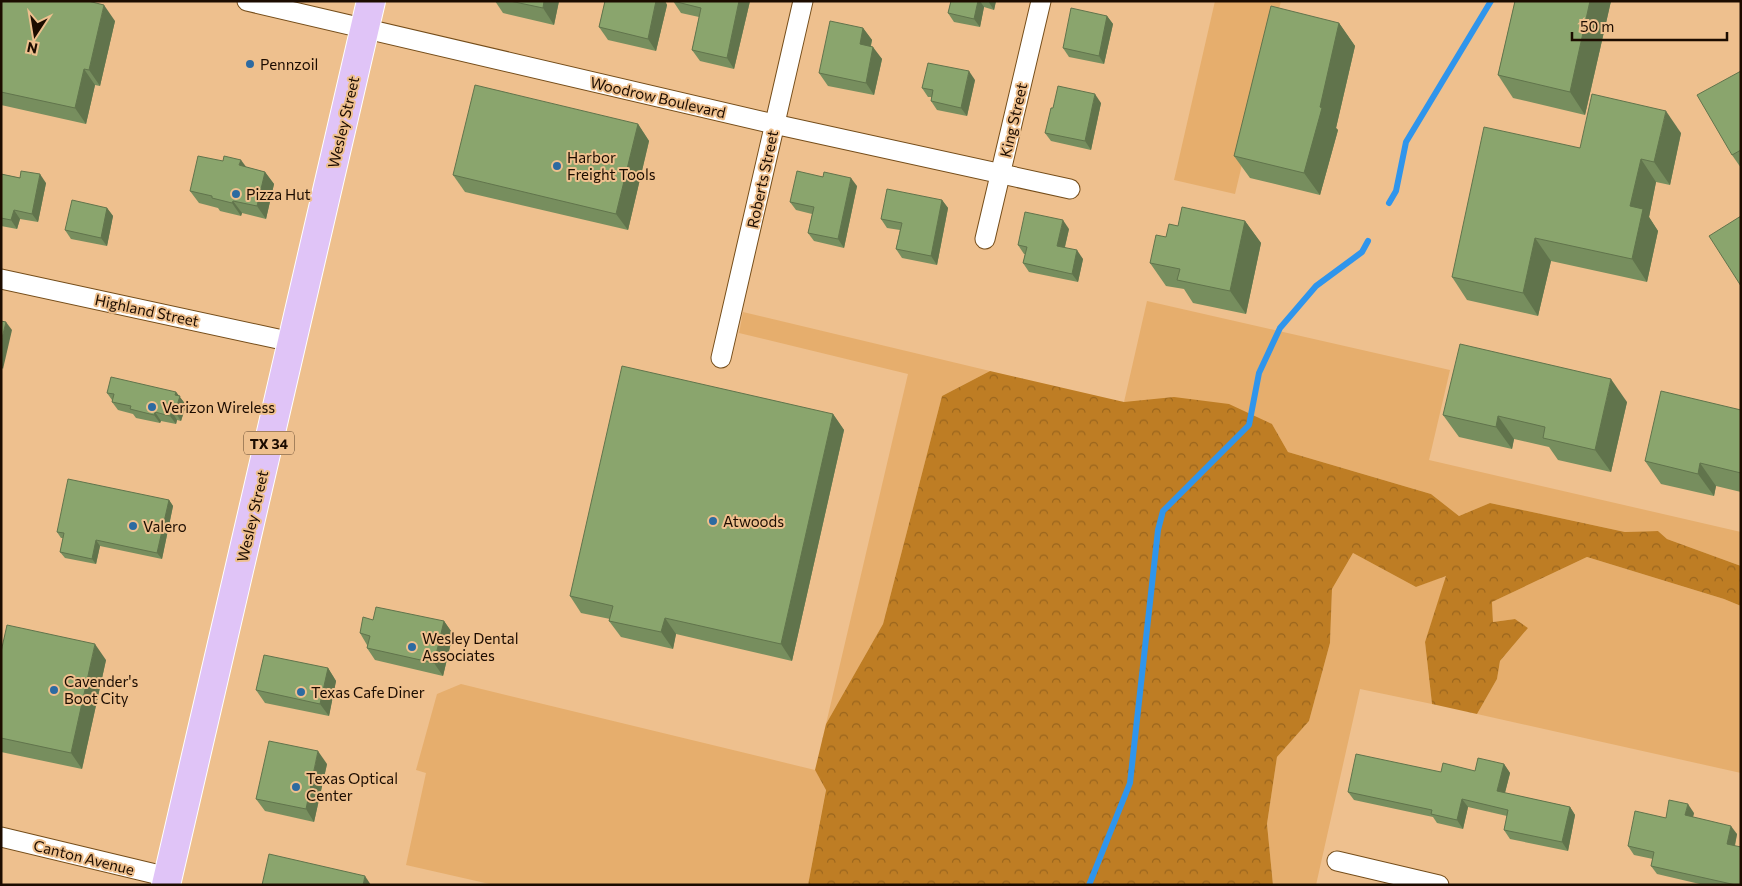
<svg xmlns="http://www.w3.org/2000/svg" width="1742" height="886" viewBox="0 0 1742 886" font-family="Commissioner,sans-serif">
	<defs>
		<pattern id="forest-crowns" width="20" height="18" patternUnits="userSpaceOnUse" patternTransform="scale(1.25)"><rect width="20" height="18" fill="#be7d24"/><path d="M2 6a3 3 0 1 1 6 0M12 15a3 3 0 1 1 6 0" fill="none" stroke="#9a651d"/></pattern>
	</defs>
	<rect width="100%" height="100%" fill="#eec08e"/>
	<!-- grass -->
	<g fill="#e6ae6d">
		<polygon points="1215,1 1281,1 1235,194 1174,180"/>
		<polygon points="1147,301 1450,370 1429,460 1741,532 1741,566 1667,539 1658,531 1625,532 1490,503 1459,516 1431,494 1288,452 1272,424 1124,402"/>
		<polygon points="743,312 990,371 942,396 883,624 826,724 908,374 739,333"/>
		<polygon points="1353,553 1416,587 1447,575 1425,642 1432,704 1360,689 1316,885 1273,885 1267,824 1277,757 1309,721 1330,643 1332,589"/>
		<polygon points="1587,557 1724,599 1741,606 1741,773 1477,714 1497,679 1500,661 1528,628 1515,619 1493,622 1492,602"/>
		<polygon points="461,684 815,770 826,789 808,885 494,885 406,865 426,773 416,770 437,694"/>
	</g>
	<!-- forest -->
	<polygon fill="url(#forest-crowns)" points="990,371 1124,402 1174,397 1229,404 1272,424 1288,452 1431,494 1459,516 1490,503 1625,532 1658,531 1667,539 1741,566 1741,606 1724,599 1587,557 1492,602 1493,622 1515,619 1528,628 1500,661 1497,679 1477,714 1432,704 1425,642 1446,576 1416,587 1353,553 1332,589 1330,643 1309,721 1277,757 1267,824 1273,885 808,885 826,790 815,770 826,724 883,624 942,396"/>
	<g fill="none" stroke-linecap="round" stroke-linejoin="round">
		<!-- stream -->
		<g stroke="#2f95ec" stroke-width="6">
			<polyline points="1389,203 1396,191 1406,142 1491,1"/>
			<polyline points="1089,885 1130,783 1158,530 1163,511 1249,425 1259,373 1280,328 1316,286 1362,252 1368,241"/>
		</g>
		<!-- street casing -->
		<g stroke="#754d1a" stroke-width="21">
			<g id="street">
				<polyline points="247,1 774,124 1070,189"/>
				<polyline points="985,239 1041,1"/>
				<polyline points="1,279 292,342"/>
				<polyline points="721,358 803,1"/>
				<polyline points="1,837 168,877"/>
				<polyline points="1337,861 1439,885"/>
			</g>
		</g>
		<!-- primary casing -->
		<g stroke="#fff" stroke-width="30">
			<polyline id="primary" points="166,885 371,1"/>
		</g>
		<!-- street -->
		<use href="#street" stroke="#fff" stroke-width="19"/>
		<!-- primary -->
		<use href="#primary" stroke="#e0c4f7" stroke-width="28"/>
	</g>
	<!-- wall -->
	<g fill="#778e5e">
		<polygon points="1,1 115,21 100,86 95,85 86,124 1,105"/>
		<polygon points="495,1 559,1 554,25 503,13"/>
		<polygon points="605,1 665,1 667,5 656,51 608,40 599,27"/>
		<polygon points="673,1 750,1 734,69 700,61 692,50 699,17 681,13"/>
		<polygon points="951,1 996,1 994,10 984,7 980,27 954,22 948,13"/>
		<polygon points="1515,1 1611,1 1585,115 1513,98 1498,75"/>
		<polygon points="1107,16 1113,24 1104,64 1069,57 1063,48"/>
		<polygon points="1339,23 1355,46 1336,128 1338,130 1320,195 1250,178 1234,156"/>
		<polygon points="863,28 872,40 871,46 882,59 874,95 828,86 819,73"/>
		<polygon points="1741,71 1741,168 1732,155"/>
		<polygon points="975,80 967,116 937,110 931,101 931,97 928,97 922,88"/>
		<polygon points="1101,103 1091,150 1051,141 1045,133 1053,108"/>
		<polygon points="638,124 649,141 628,230 465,192 453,175"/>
		<polygon points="1681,133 1670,185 1656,182 1649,217 1658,231 1647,282 1551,261 1538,316 1467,300 1452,277 1580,148"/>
		<polygon points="246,167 265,172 274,184 266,219 242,213 241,216 220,211 218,208 199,203 190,191"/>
		<polygon points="1,174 46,183 38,222 20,219 17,229 1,226"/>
		<polygon points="857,186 844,248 814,241 808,233 812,214 796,210 790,202"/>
		<polygon points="942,200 948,208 937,265 902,258 896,249 900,230 887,228 881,219"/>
		<polygon points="107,208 113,216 107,246 71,239 65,230"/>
		<polygon points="1245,221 1261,243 1246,314 1193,303 1184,289 1166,286 1150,263 1166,237 1178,226"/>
		<polygon points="1069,229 1065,247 1083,259 1078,282 1029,272 1023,263 1025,254 1024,254 1018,245"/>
		<polygon points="176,392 186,405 181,421 177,420 176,424 161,421 160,423 136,418 133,414 118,410 112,402 112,400 107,393"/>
		<polygon points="1627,402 1611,472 1558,460 1549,447 1514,439 1512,449 1459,437 1443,415"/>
		<polygon points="1741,410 1741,492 1716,486 1714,496 1661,484 1645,461"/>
		<polygon points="833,414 844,430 792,661 676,634 673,649 621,637 609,621 610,619 581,613 570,596"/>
		<polygon points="169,500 173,506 162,559 100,546 96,564 65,558 60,552 63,538 61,538 57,532"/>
		<polygon points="373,620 444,621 453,634 443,676 375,660 367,648 367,645 360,633"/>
		<polygon points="1,652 106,660 82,769 1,752"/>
		<polygon points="328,668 336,681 329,716 265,703 256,690"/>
		<polygon points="327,764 314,822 265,811 256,799"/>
		<polygon points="1504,764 1510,773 1505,793 1570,807 1575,815 1568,851 1510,839 1504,830 1507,816 1468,807 1463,829 1437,823 1433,817 1354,800 1348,792 1441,772 1475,771"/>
		<polygon points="1694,813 1693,817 1737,834 1735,846 1741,885 1704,885 1657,874 1651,866 1653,859 1634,855 1628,846 1666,818"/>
	</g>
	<!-- shaded-wall -->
	<g fill="#61744c">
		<polygon points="544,1 559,1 554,25 543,8"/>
		<polygon points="656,1 665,1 667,5 656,51 648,39"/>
		<polygon points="739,1 750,1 734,69 727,58"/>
		<polygon points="978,1 980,1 984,7 980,27 974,19"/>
		<polygon points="988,1 996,1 994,10"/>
		<polygon points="1590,1 1611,1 1585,115 1570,92"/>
		<polygon points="104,5 115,21 100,86 89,70"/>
		<polygon points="1107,16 1113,24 1104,64 1099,56"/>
		<polygon points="1339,23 1355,46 1336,128 1338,130 1320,195 1304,173"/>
		<polygon points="863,28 872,40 868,56 860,44"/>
		<polygon points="873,47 882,59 874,95 866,83"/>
		<polygon points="84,69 95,85 86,124 75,108"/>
		<polygon points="969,71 975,80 967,116 961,108"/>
		<polygon points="1095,94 1101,103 1091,150 1085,141"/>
		<polygon points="1666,111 1681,133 1670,185 1654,162"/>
		<polygon points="638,124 649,141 628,230 616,214"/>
		<polygon points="1641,159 1656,182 1649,217 1658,231 1647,282 1632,259 1630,206"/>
		<polygon points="241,160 250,172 239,165"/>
		<polygon points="265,172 274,184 266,219 257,206"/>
		<polygon points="40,174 46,183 38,222 32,214"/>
		<polygon points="851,178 857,186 844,248 838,239"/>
		<polygon points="942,200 948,208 937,265 931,256"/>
		<polygon points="233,201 242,213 241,216 232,203"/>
		<polygon points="107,208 113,216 107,246 101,238"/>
		<polygon points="14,210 20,219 17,229 11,220"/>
		<polygon points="1063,220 1069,229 1063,254 1057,246"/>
		<polygon points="1245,221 1261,243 1246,314 1230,291"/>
		<polygon points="1535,238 1551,261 1538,316 1523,293"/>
		<polygon points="1077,250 1083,259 1078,282 1072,274"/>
		<polygon points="6,322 12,330 3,369 1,367 1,342"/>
		<polygon points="1611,379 1627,402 1611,472 1595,450"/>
		<polygon points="176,392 186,405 181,421 175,412"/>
		<polygon points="155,412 161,421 160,423 154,415"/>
		<polygon points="172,412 177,420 176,424 170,416"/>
		<polygon points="833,414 844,430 792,661 781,644"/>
		<polygon points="1498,416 1514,439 1512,449 1496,427"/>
		<polygon points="1700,463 1716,486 1714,496 1698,474"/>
		<polygon points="169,500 173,506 162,559 157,553"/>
		<polygon points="96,540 100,546 96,564 92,559"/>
		<polygon points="665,618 676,634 673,649 661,632"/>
		<polygon points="444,621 453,634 443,676 434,663"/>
		<polygon points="95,644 106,660 82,769 71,753"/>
		<polygon points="328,668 336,681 329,716 320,704"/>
		<polygon points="318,751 327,764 314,822 306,809"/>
		<polygon points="1504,764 1510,773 1503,800 1497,791"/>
		<polygon points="1462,799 1468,807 1463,829 1457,820"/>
		<polygon points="1688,804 1694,813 1691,824 1685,815"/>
		<polygon points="1570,807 1575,815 1568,851 1562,842"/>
		<polygon points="1731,826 1737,834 1733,853 1727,844"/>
		<polygon points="365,876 371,885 363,885"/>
	</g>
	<!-- building -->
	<g fill="#8aa56d" stroke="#61744c">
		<polygon points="1,1 88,1 104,5 89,70 84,69 75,108 1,92"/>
		<polygon points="510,1 544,1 543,8"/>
		<polygon points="605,1 656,1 648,39 599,27"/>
		<polygon points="673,1 739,1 727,58 692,50 701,8"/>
		<polygon points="951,1 978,1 974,19 948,13"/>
		<polygon points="1515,1 1590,1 1570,92 1498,75"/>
		<polygon points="1271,6 1339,23 1320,107 1322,108 1304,173 1234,156"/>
		<polygon points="1071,8 1107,16 1099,56 1063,48"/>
		<polygon points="830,21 863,28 860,44 873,47 866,83 819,73"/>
		<polygon points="928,63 969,71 961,108 931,101 933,90 922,88"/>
		<polygon points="1741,71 1741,150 1732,155 1697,95"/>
		<polygon points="475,85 638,124 616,214 453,175"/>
		<polygon points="1058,86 1095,94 1085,141 1045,133 1051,108 1053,108"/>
		<polygon points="1592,94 1666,111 1654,162 1641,159 1630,206 1643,209 1632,259 1535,238 1523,293 1452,277 1484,127 1580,148"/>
		<polygon points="198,156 223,161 224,156 241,160 239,165 265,172 257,206 233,201 232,203 212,198 212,196 190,191"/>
		<polygon points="21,171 40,174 32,214 14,210 11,220 1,218 1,174 20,178"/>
		<polygon points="797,171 823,177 824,172 851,178 838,239 808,233 814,207 790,202"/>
		<polygon points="887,189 942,200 931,256 896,249 902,223 881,219"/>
		<polygon points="72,200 107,208 101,238 65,230"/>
		<polygon points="1182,207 1245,221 1230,291 1177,280 1180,269 1150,263 1156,235 1166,237 1169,224 1178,226"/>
		<polygon points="1025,212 1063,220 1057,246 1077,250 1072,274 1023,263 1027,247 1018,245"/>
		<polygon points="1741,216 1741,286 1709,236"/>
		<polygon points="1,321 6,322 1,342"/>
		<polygon points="1460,344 1611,379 1595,450 1543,438 1545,427 1498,416 1496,427 1443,415"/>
		<polygon points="622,366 833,414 781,644 665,618 661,632 609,621 613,606 570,596"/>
		<polygon points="111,377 176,392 175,395 180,396 175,412 172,412 170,416 155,412 154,415 130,409 131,406 112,402 114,394 107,393"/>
		<polygon points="1661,391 1741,410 1741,473 1700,463 1698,474 1645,461"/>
		<polygon points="68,479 169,500 157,553 96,540 92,559 60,552 64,533 57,532"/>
		<polygon points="376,607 444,621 434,663 367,648 370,636 360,633 363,617 373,620"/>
		<polygon points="7,625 95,644 71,753 1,738 1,652"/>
		<polygon points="264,655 328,668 320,704 256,690"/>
		<polygon points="269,741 318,751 306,809 256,799"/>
		<polygon points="1356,754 1441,772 1443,763 1475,771 1478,758 1504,764 1497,791 1570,807 1562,842 1504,830 1508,810 1462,799 1457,820 1431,814 1432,810 1348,792"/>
		<polygon points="1669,800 1688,804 1685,815 1731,826 1727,844 1741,847 1741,885 1736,885 1651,866 1654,852 1628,846 1635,811 1666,818"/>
		<polygon points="269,854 365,876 363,885 262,885"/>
	</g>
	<!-- markers -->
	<g fill="#2d6aa1" stroke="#eec08e" stroke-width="2">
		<circle cx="250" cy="64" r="5"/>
		<circle cx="557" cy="166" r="5"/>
		<circle cx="236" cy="194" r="5"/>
		<circle cx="152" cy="407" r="5"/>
		<circle cx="713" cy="521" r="5"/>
		<circle cx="133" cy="526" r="5"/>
		<circle cx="412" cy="647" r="5"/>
		<circle cx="54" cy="690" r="5"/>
		<circle cx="301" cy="692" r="5"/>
		<circle cx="296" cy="787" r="5"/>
	</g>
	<g text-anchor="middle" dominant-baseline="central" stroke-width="4" stroke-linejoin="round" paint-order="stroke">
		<!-- shield labels -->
		<rect fill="#eec08e" stroke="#5b422b" stroke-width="1" x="244" y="431.5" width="50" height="23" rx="4"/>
		<g font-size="14" font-weight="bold" fill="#1c0c00">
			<text x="269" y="443">TX 34</text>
		</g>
		<!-- poi labels -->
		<g font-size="15" fill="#1c0c00" stroke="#eec08e" text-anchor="start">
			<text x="260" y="64">Pennzoil</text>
			<text x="567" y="157">Harbor<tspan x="567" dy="17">Freight Tools</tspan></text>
			<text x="246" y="194">Pizza Hut</text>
			<text x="162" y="407">Verizon Wireless</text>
			<text x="723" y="521">Atwoods</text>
			<text x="143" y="526">Valero</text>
			<text x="422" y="638">Wesley Dental<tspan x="422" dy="17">Associates</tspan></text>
			<text x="64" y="681">Cavender's<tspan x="64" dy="17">Boot City</tspan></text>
			<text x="311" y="692">Texas Cafe Diner</text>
			<text x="306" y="778">Texas Optical<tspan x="306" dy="17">Center</tspan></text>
		</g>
		<!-- street labels -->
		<g font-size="15" fill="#1c0c00" stroke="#eec08e">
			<text transform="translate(658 97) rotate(13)">Woodrow Boulevard</text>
			<text transform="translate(1013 120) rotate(-77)">King Street</text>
			<text transform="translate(343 122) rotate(-77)">Wesley Street</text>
			<text transform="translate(762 179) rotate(-78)">Roberts Street</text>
			<text transform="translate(147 310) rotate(12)">Highland Street</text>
			<text transform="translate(252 516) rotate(-77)">Wesley Street</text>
			<text transform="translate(84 857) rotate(14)">Canton Avenue</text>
		</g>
	</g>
	<!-- border -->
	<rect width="1742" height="886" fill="none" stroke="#1c0c00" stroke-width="5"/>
	<!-- north arrow -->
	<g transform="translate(35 35) rotate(192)" stroke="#eec08e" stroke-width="4" paint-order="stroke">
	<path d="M0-4L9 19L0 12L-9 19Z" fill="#1c0c00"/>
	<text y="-8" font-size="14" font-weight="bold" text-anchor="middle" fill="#1c0c00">N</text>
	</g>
	<!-- scale -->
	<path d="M1572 32v8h155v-8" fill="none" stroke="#1c0c00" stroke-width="2.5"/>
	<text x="1580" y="32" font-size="15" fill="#1c0c00" stroke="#eec08e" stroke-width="4" paint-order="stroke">50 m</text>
</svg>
